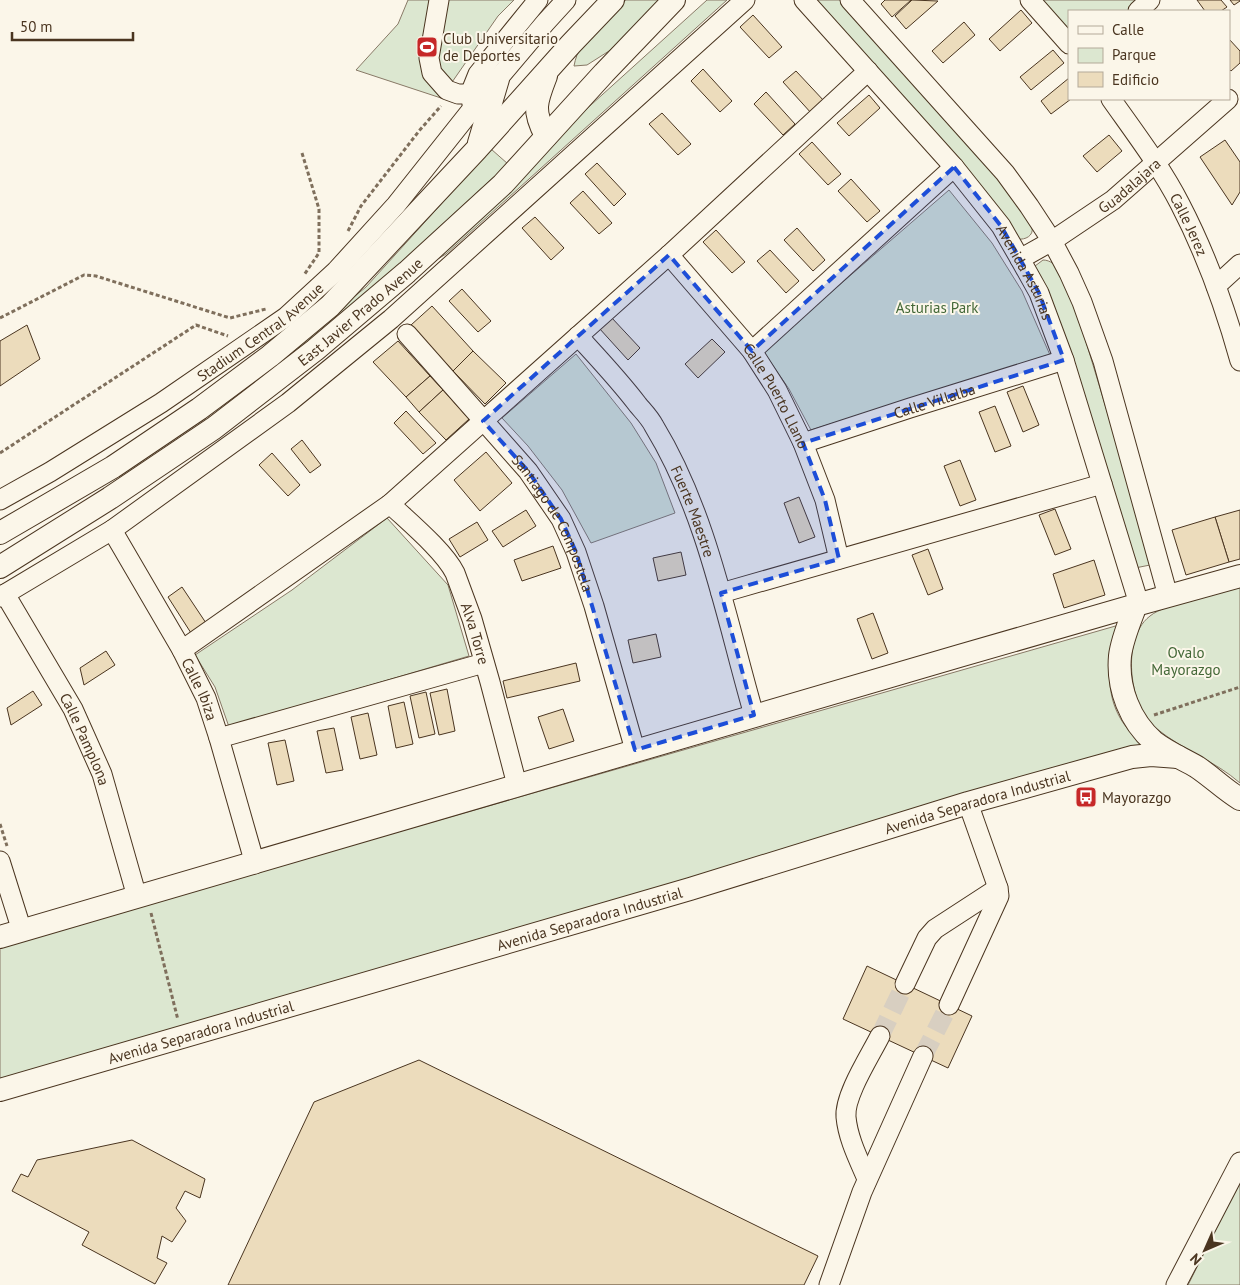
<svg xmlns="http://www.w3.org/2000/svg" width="1240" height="1285" viewBox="0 0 1240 1285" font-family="'PT Sans',sans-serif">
	<rect width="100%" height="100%" fill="#fbf6e9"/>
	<!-- green -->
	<g fill="#dce7d0" stroke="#887966">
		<polygon points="408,0 514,0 498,16 441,98 356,70 398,24"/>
		<path d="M626 0H663L609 51 587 65 574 66C579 37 605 19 626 0Z"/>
		<polygon points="707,0 727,0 446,254 405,279 477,208"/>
		<path d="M813 0H840C886 51 931 103 977 155 989 169 1027 210 1032 227 1034 236 1025 240 1018 239Z"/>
		<polygon points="1041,0 1140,0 1128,11 1069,11 1069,30"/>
		<polygon points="491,149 508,164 368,293 300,350 297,344 366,287"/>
		<polygon points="949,190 992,243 1022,291 1050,355 811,430 789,389 763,351"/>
		<path d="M1043 260C1058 260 1065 281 1071 292L1151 557 1150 565 1135 568 1036 273 1035 266Z"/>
		<polygon points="576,354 631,423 656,463 675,513 591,543 562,490 528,446 502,418"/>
		<polygon points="387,518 448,585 469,656 229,727 215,687 195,655 292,590"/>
		<path d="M1240 585V783C1215 761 1183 750 1157 729 1141 715 1134 696 1132 675 1130 655 1133 629 1150 616 1166 603 1218 592 1240 585Z"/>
		<path d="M1119 625C1116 640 1111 656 1110 671 1108 703 1121 728 1146 746L0 1089V946Z"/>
		<polygon points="1240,1181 1240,1285 1188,1285"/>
	</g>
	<!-- building -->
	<g fill="#ecdcbc" stroke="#4a3520">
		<polygon points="885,0 911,0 892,17 881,4"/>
		<polygon points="912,0 938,1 906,29 895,16"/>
		<polygon points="1197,0 1221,0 1227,7 1221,11 1205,11"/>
		<polygon points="1230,0 1240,0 1240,1 1234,5"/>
		<polygon points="1021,10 1032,23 1000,51 989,39"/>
		<polygon points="753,15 782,47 769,58 740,27"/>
		<polygon points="964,22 975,35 943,63 932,51"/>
		<polygon points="1229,39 1240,51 1240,63 1231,71 1229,69"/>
		<polygon points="1053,50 1064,63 1031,90 1020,77"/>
		<polygon points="703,69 732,101 720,112 691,81"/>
		<polygon points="796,71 825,102 812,114 783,82"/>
		<polygon points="1069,78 1069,99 1071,99 1051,114 1041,101"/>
		<polygon points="766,92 795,124 783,135 754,104"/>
		<polygon points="869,95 880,108 849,136 837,123"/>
		<polygon points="662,113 691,144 678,155 649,124"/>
		<polygon points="1109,135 1122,151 1097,172 1083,156"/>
		<polygon points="1225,140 1240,162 1240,192 1232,205 1200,157"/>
		<polygon points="812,142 841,174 828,185 799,154"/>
		<polygon points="597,163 626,194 614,206 585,174"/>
		<polygon points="851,179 880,211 867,222 838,191"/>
		<polygon points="583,191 612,223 599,234 570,203"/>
		<polygon points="535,217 564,248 551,260 522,228"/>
		<polygon points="797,228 825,260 813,271 784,240"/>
		<polygon points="716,230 745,262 732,273 703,242"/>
		<polygon points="770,250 799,281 786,293 757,261"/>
		<polygon points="462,289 491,321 478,332 449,301"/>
		<polygon points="432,306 473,351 453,371 411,325"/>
		<polygon points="611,317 640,348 628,360 599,328"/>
		<polygon points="27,325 40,359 0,386 0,341"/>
		<polygon points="712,339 725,352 698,378 685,364"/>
		<polygon points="398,341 430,376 406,397 373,362"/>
		<polygon points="473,351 506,383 485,404 453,371"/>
		<polygon points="430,376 443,390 419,412 406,397"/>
		<polygon points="1023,386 1039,425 1023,432 1007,392"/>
		<polygon points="443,390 469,419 446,440 419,412"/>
		<polygon points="995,406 1011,446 995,452 979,412"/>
		<polygon points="406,411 436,443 423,454 394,423"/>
		<polygon points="302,440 321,465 310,473 291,449"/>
		<polygon points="486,452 512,483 480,511 454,480"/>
		<polygon points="272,453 300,485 288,496 259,465"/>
		<polygon points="960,460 976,500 960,506 944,466"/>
		<polygon points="799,497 815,537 799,543 784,503"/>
		<polygon points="1055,509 1071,549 1055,555 1039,515"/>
		<polygon points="526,510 536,526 503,547 492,531"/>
		<polygon points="1240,510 1240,559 1229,562 1215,517"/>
		<polygon points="1215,517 1229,562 1186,575 1172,530"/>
		<polygon points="477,522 488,540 460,557 449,539"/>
		<polygon points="553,546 561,568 522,581 514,560"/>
		<polygon points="928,549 943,589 928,595 912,555"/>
		<polygon points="681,552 686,575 658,581 653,558"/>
		<polygon points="1094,560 1105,595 1064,608 1053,574"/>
		<polygon points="182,587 206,623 191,633 168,597"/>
		<polygon points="873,613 888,653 872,659 857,619"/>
		<polygon points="656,634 661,657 633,663 628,640"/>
		<polygon points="106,651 115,665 84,685 80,668"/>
		<polygon points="576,663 580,681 507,698 503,681"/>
		<polygon points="447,689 455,731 439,735 430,693"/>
		<polygon points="33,691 42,705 11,725 7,708"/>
		<polygon points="426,692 435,734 419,738 410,696"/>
		<polygon points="404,702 413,744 396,748 388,706"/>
		<polygon points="563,709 574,741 549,749 538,717"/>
		<polygon points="368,713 377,755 360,759 351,717"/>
		<polygon points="334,728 343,770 326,773 317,731"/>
		<polygon points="285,740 294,781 277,785 268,743"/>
		<polygon points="867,966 972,1016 948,1068 843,1019"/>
		<polygon points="419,1060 818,1256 804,1285 228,1285 314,1102"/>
		<polygon points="132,1140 205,1179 200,1198 185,1191 176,1208 186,1221 172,1242 162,1236 157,1258 167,1263 155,1284 82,1245 89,1232 12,1191 21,1174 28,1177 37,1160"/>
	</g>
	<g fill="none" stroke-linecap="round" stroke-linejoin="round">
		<!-- minor-tunnel -->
		<g stroke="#d8cfc1" stroke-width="19" stroke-dasharray="19 9" stroke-linecap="butt">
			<polyline points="880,1036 905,984"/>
			<polyline points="923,1056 949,1005"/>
		</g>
		<!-- minor casing -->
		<g stroke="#4a3520" stroke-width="21">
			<g id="minor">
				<polyline points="439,0 429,58 432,73 447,90 458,94 470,94"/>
				<path id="s1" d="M804 0 954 167 1001 226 1020 259 1039 293 1064 360 1139 604"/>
				<polyline points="850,0 1005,173 1029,206 1052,241 1069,273 1082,302 1103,361 1168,596"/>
				<polyline points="1030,0 1069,44"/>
				<polyline points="1138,11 1150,0"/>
				<path id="s2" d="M1111 99C1135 133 1161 167 1180 204 1206 254 1225 307 1240 361"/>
				<polyline points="473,108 470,94 478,74 538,0"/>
				<path id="s3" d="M669 255 752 351 777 390 803 443 825 500 839 559"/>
				<path id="s4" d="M1020 259 1052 241 1113 200 1228 99"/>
				<polyline points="1216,286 1240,264"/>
				<path id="s5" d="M407 334 528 471 561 519 576 552 594 606 635 750"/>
				<path id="s6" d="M578 336C599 359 619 380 638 405 643 411 650 418 654 426 707 513 726 618 754 715"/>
				<polyline points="752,351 954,167"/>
				<path id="s7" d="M803 443 910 408 1064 360"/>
				<path id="s8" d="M0 500 50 472 161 403 286 317 336 271 396 205 473 108 545 23 566 0"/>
				<path id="s9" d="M390 504C409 522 444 551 455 573L472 619 490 682 517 785"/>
				<path id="s10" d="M112 530 182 650 206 698 219 738 255 864"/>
				<polyline points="721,593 1102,484"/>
				<path id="s11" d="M5 594 73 709 102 774 137 897"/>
				<polyline points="0,597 112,530 288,403 391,319 745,0"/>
				<polyline points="182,650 390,504 669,255 868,71"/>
				<polyline points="219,738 484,663"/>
				<polyline points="0,861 22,931"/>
				<polyline points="905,984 927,938 935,929 998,888"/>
				<polyline points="949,1005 999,896 998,888 968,803"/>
				<path d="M867 1179C859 1160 848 1139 846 1117 844 1096 870 1056 880 1036"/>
				<polyline points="829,1285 862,1192 923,1056"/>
				<polyline points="1176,1285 1240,1162"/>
			</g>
		</g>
		<!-- major casing -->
		<g stroke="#4a3520" stroke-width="24">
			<g id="major">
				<path d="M546 76C536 102 532 110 546 136"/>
				<polyline points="479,143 498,79"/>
				<polyline points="0,533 113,467 199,409 270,356 330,306 477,149 571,44 613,0"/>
				<path id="s12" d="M0 567 110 498 214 428 315 350 407 272 503 184 604 73 674 0"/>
				<path d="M1240 576 1136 605C1130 621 1122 639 1120 656 1117 688 1130 721 1154 742 1167 752 1183 759 1197 767 1212 777 1225 790 1240 799"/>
				<path d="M0 937C379 826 757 714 1136 605"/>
				<path id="s13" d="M0 1090 690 889 968 803 1107 764 1132 757 1151 755 1178 757"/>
			</g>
		</g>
		<!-- path -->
		<g stroke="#7f6f5c" stroke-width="3" stroke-dasharray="4 2.5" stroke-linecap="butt">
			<polyline points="302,153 319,209 319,253 304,275"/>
			<polyline points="348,231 361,206 419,131 441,106"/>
			<polyline points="0,318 84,275 96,276 230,318 266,309"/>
			<polyline points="0,453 196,325 228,336"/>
			<polyline points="1154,715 1240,687"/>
			<polyline points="0,824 7,846"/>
			<polyline points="151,913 178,1020"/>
		</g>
		<!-- minor -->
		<use href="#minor" stroke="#fbf6e9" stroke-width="19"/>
		<!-- major -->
		<use href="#major" stroke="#fbf6e9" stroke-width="22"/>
	</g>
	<!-- marked area -->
	<path fill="#1d4ed8" fill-opacity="0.2" stroke="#1d4ed8" stroke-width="4" stroke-dasharray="10 6" stroke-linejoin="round" d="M954 167 1001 226 1020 259 1039 293 1064 360 803 443 825 500 839 559 721 593 754 715 635 750 576 552 561 519 528 471 483 421 669 255 752 351Z"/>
	<!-- icons -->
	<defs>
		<g id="stadium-square" transform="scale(1.125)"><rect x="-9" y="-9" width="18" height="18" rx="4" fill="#c62828" stroke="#fbf6e9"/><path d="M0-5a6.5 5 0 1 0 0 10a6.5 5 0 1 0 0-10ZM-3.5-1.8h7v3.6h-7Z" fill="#fff"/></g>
		<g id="bus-square" transform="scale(1.125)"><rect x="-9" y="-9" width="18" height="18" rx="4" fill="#c62828" stroke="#fbf6e9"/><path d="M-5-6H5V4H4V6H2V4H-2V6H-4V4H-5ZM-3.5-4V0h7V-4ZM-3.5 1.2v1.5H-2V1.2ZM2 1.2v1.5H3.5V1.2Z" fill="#fff"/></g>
	</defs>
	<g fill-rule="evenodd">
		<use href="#stadium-square" x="427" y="47"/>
		<use href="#bus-square" x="1086" y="797"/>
	</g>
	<g text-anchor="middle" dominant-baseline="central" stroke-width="4" stroke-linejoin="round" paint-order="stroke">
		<!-- poi labels -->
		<g font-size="15" fill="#4a3520" stroke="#fbf6e9" text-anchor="start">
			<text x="443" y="38">Club Universitario<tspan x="443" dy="17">de Deportes</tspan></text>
			<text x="1102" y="797">Mayorazgo</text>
		</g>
		<!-- street labels -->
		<g font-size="15" fill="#4a3520" stroke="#fbf6e9">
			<text stroke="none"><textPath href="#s4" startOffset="132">Guadalajara</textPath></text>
			<text stroke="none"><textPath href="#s2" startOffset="148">Calle Jerez</textPath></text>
			<text stroke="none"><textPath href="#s1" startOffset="352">Avenida Asturias</textPath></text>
			<text stroke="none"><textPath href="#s12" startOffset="442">East Javier Prado Avenue</textPath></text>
			<text stroke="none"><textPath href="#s8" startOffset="310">Stadium Central Avenue</textPath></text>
			<text stroke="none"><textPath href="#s3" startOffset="178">Calle Puerto Llano</textPath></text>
			<text stroke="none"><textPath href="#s7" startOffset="138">Calle Villalba</textPath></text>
			<text stroke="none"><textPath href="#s6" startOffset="212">Fuerte Maestre</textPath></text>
			<text stroke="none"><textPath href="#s5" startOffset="241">Santiago de Compostela</textPath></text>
			<text stroke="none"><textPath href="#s9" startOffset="159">Alva Torre</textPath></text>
			<text stroke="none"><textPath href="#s10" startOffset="182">Calle Ibiza</textPath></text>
			<text stroke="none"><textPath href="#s11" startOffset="166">Calle Pamplona</textPath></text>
			<text stroke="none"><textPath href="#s13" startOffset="1019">Avenida Separadora Industrial</textPath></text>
			<text stroke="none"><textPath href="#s13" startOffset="614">Avenida Separadora Industrial</textPath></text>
			<text stroke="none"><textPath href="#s13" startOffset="209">Avenida Separadora Industrial</textPath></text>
		</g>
		<!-- park labels -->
		<g font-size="15" fill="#436837" stroke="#fbf6e9">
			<text x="937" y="307">Asturias Park</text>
			<text x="1186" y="652">Ovalo<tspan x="1186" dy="17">Mayorazgo</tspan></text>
		</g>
	</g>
	<!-- legend -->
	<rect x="1068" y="10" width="162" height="90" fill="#fbf6e9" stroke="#b4a999"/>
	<rect x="1078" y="26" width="25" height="8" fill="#fbf6e9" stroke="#b4a999"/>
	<text x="1112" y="35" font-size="15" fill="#4a3520">Calle</text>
	<rect x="1078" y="48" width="25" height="15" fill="#dce7d0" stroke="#b4a999"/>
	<text x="1112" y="60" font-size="15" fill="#4a3520">Parque</text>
	<rect x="1078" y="72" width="25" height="15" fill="#ecdcbc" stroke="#b4a999"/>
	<text x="1112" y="85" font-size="15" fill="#4a3520">Edificio</text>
	<!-- north arrow -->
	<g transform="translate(1205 1250) rotate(225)" stroke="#fbf6e9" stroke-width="4" paint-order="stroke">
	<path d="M0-4L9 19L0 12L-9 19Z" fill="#4a3520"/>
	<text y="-8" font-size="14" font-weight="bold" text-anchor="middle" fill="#4a3520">N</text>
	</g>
	<!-- scale -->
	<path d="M12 32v8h121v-8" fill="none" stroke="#4a3520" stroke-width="2.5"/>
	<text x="20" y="32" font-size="15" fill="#4a3520" stroke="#fbf6e9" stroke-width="4" paint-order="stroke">50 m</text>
</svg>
